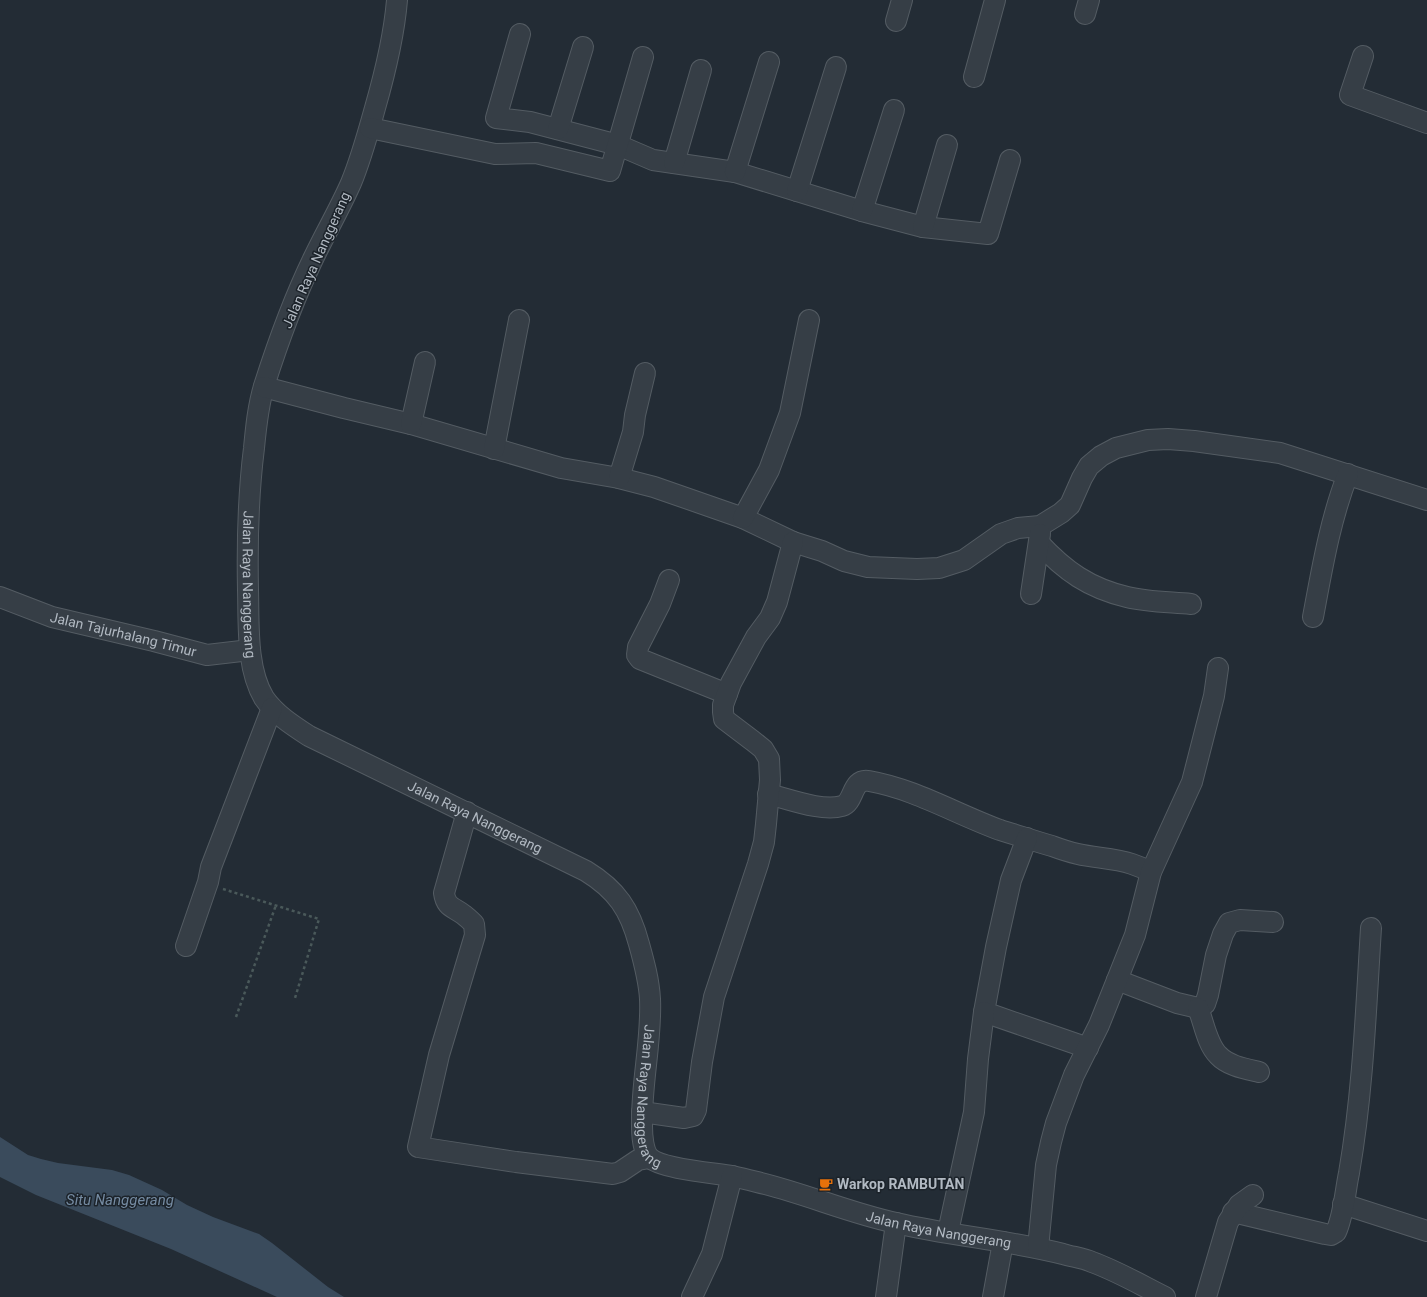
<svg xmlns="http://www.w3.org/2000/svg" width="1427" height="1297" viewBox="0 0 1427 1297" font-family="Roboto,sans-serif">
	<rect width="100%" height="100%" fill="#232c35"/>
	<!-- water -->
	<polygon fill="#3a4b5c" points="0,1137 28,1155 41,1159 58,1163 112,1170 129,1175 162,1190 187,1205 213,1217 259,1234 272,1243 328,1287 344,1297 277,1297 171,1249 36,1195 0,1177"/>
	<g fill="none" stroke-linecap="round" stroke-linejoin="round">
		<!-- minor casing -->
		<g stroke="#545c63" stroke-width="22">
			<g id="minor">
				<path id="s1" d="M397 0C394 37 385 73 375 108 368 133 361 159 351 183 340 208 326 232 314 257 294 298 278 342 264 386 258 406 256 427 254 448 248 496 247 541 248 590 249 623 246 668 264 698 275 714 292 725 309 736L586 871C617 890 630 910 639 944 644 962 649 980 650 999 652 1040 641 1083 642 1126 642 1135 643 1152 650 1158 662 1169 715 1173 732 1176 741 1178 749 1180 757 1182 804 1193 849 1213 896 1223 951 1236 1008 1240 1063 1254 1073 1257 1083 1258 1092 1262 1117 1271 1141 1285 1165 1297"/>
				<polyline points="1085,14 1089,0"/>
				<polyline points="896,21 902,0"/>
				<polyline points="520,34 496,118 530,122 618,145 653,160 735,172 862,211 923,227 988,234 1010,160"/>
				<polyline points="1363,56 1350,95 1427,123"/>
				<polyline points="974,77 995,0"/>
				<polyline points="370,128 495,154 536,153 610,171 643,57"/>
				<polyline points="558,129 583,47"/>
				<polyline points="674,163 701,70"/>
				<polyline points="735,172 769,62"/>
				<polyline points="797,191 836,67"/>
				<polyline points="862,211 894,110"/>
				<polyline points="923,227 947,145"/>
				<polyline points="264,387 344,408 411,424 561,468 619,478 654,487 743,518 793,542 822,551 844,561 868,567 917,569 939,568 964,560 1001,534 1018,528 1040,526 1061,513 1070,505 1082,478 1089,466 1101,456 1116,448 1148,440 1168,439 1194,441 1280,453 1427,500"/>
				<polyline points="411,424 425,362"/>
				<polyline points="494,449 519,320"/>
				<polyline points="619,478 633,432 635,415 645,373"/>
				<polyline points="743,518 769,470 790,413 809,320"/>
				<path d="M1039 543C1065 571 1089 588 1127 597 1147 602 1170 602 1191 604"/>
				<polyline points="669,580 660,604 638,647 637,655 640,659 727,694"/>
				<polyline points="1031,594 1040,534"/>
				<path id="s2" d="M0 597 52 617 154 641 207 655 250 650"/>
				<path d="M1313 617C1322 569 1330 520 1348 474"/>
				<path d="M768 794C789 799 822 812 842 806 855 802 851 778 869 781 915 789 956 814 1000 830 1017 835 1034 841 1052 846 1060 849 1069 852 1078 854 1095 858 1115 858 1132 864 1138 866 1145 869 1151 872"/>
				<path d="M467 812 444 893C446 908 454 907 464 915 468 918 471 921 474 924L475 935 439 1055 418 1147 516 1162 613 1174 620 1172 638 1160 649 1158"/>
				<polyline points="1027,838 1011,880 996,947 984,1012 1088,1048"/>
				<polyline points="186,946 208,882 211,867 272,708"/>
				<polyline points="1117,980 1177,1003 1198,1008 1205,1004 1208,995 1216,955 1223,934 1229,923 1240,920 1273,922"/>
				<path d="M1198 1008C1204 1023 1207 1044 1218 1055 1228 1066 1246 1069 1259 1072"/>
				<polyline points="642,1112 684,1118 693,1116 696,1110 702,1062 714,997 758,864 764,842 766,824 770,780 769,759 763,749 753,741 724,719 723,712 723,705 731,683 756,637 770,618 777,602 793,542"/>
				<polyline points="1343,1204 1427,1231"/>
				<path d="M1233 1212 1325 1234 1331 1235 1336 1232C1344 1214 1345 1192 1349 1173 1363 1092 1366 1009 1371 928"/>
				<polyline points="948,1232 974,1112 978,1059 984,1012"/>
				<polyline points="1038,1248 1046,1165 1051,1142 1056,1123 1074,1075 1099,1025 1135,935 1151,872 1192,782 1214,696 1218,668"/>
				<polyline points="692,1297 712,1254 732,1176"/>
				<polyline points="886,1297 896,1223"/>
				<polyline points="993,1297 1003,1242"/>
				<polyline points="1206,1297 1228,1222 1239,1205 1253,1195"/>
			</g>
		</g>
		<!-- path -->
		<g stroke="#4a595a" stroke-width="2.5" stroke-dasharray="3 3" stroke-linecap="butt">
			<polyline points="223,889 319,919 295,998"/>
			<polyline points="236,1017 276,905"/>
		</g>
		<!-- minor -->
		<use href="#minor" stroke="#363e46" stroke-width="20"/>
	</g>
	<!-- icons -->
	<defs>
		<g id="cafe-bare" transform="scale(1.08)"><path d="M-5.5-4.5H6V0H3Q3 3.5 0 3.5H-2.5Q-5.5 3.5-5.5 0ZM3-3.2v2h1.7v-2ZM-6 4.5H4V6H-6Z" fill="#e8710a" stroke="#1c232a" stroke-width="2.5" paint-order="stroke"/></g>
	</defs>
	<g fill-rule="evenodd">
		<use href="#cafe-bare" x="826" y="1184"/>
	</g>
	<g text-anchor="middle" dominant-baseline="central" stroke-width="3" stroke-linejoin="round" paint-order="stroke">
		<!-- street labels -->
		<g font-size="14" fill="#b1b9c2" stroke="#1c232a">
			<text transform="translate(316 260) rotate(-66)">Jalan Raya Nanggerang</text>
			<text stroke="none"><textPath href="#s1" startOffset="610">Jalan Raya Nanggerang</textPath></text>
			<text stroke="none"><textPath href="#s2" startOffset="129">Jalan Tajurhalang Timur</textPath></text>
			<text stroke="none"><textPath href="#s1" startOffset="970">Jalan Raya Nanggerang</textPath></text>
			<text stroke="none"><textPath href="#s1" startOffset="1342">Jalan Raya Nanggerang</textPath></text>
			<text stroke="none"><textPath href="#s1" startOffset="1702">Jalan Raya Nanggerang</textPath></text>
		</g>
		<!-- poi labels -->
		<g font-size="14" font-weight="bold" fill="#b1b9c2" stroke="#1c232a" text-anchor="start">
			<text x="837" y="1184">Warkop RAMBUTAN</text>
		</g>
		<!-- water labels -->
		<g font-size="15" font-style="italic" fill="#758ba2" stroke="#1c232a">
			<text x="120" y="1200">Situ Nanggerang</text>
		</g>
	</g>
</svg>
